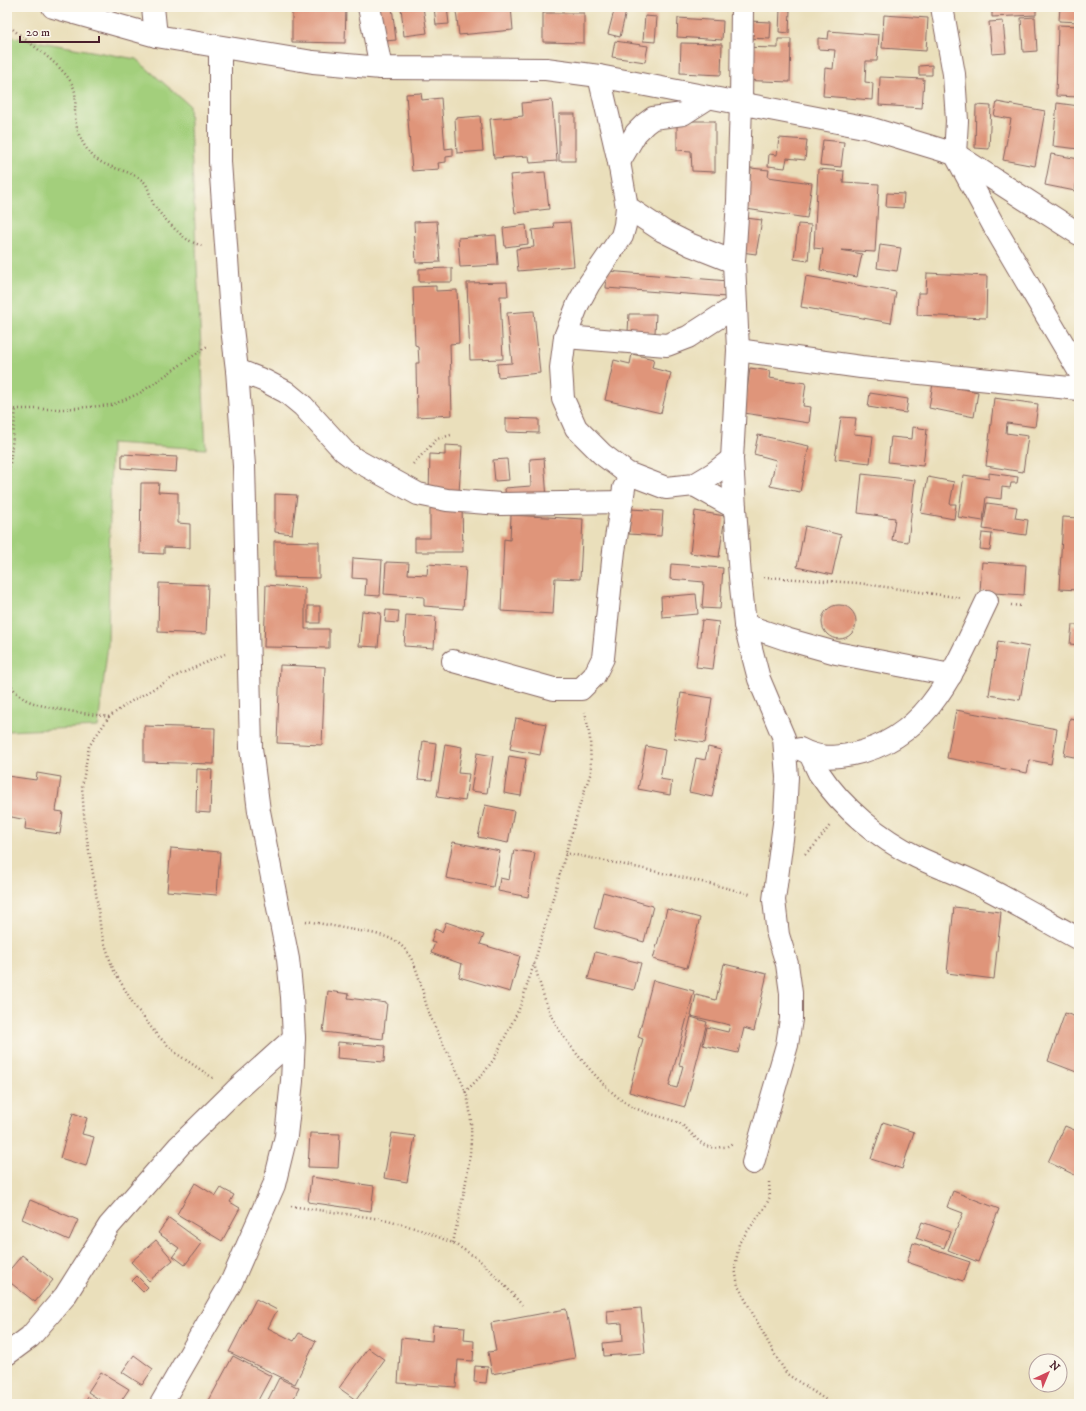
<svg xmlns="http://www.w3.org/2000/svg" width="1086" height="1411" viewBox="0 0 1086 1411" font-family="'IM FELL DW Pica',serif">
	<rect width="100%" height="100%" fill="#fbf7ec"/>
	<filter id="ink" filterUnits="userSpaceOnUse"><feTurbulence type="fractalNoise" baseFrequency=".025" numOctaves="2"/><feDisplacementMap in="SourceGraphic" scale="8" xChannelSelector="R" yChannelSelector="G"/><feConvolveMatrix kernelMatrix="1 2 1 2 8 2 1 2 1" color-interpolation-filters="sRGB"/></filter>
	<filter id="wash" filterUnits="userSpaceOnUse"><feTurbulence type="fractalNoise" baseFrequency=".012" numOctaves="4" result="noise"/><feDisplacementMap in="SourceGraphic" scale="16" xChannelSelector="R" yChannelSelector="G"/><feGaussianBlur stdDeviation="0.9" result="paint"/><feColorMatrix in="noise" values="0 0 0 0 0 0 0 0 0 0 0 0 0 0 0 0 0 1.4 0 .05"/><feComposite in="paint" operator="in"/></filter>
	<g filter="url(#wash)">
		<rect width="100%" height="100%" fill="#eadfbb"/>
		<!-- green -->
		<polygon fill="#a3cf7c" stroke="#767754" points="7,36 136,59 189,105 206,449 111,443 108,644 98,727 7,731"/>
		<g id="blocks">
			<!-- building -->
			<g fill="#df957a">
				<polygon points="292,7 346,8 345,43 292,42"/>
				<polygon points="362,7 392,7 396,40 365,43"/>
				<polygon points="401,7 423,7 427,33 404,36"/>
				<polygon points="434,7 447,7 449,24 436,25"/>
				<polygon points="502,7 511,7 513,30 459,35 456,11"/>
				<polygon points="615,7 627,7 620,37 608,34"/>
				<polygon points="992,7 1036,7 1036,15 992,17"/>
				<polygon points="1060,7 1079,7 1079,22 1059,21"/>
				<polygon points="780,9 790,10 789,33 779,32"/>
				<polygon points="543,13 584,13 584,43 543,42"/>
				<polygon points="884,15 928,18 926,51 882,48"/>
				<polygon points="645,16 657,17 655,42 643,41"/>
				<polygon points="1035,17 1037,51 1023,52 1021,18"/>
				<polygon points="678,18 723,21 722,40 677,37"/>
				<polygon points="748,21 771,22 770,39 747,38"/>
				<polygon points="1003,21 1006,53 992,54 989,22"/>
				<polygon points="1058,25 1079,26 1079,97 1056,96"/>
				<polygon points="829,31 879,35 877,61 866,61 865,82 873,83 872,100 823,96 825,68 833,69 835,50 818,49 818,38 828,39"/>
				<polygon points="778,39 791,39 790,82 736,80 737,47 778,48"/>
				<polygon points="615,41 648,46 645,62 612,57"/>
				<polygon points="681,43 722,44 721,75 680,73"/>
				<polygon points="932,65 932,75 919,75 919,66"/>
				<polygon points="880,77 924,79 922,108 879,105"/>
				<polygon points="421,93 422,100 441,98 445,149 453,148 453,156 446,157 446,162 438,163 439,169 412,171 406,94"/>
				<polygon points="552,100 557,161 530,163 529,156 494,158 490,119 523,116 522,103"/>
				<polygon points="997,102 1045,111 1035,166 1003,160 1011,119 994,116"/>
				<polygon points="1057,103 1079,106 1079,149 1053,146"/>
				<polygon points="976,105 991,106 989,149 975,148"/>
				<rect x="559" y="114" width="16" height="47"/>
				<polygon points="480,116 483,151 457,153 455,118"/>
				<polygon points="677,121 715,121 715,172 692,171 691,151 677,150"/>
				<polygon points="779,138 807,140 805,160 787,158 785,168 768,166 769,154 777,155"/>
				<polygon points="823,140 844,142 841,167 820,165"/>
				<polygon points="1051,154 1079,159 1079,169 1075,191 1045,185"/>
				<polygon points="751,168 769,170 768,177 812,183 807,218 746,209"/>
				<polygon points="818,169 844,171 843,182 879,184 875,252 841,250 862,254 857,277 820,270 823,249 814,248"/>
				<polygon points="545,172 549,209 515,213 510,175"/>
				<polygon points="887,193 904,194 903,208 886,207"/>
				<polygon points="746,218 762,220 756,254 741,252"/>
				<polygon points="437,221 440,262 416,263 414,222"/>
				<polygon points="570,222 574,266 518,271 516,249 534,247 532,230 554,228 553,223"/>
				<polygon points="798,224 811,225 808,261 794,259"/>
				<polygon points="526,225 528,244 505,247 503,228"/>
				<polygon points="496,235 498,265 460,267 458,238"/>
				<polygon points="880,245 901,248 897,271 877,268"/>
				<polygon points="452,268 452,282 419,282 419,269"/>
				<polygon points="607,271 728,281 727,297 606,288"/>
				<polygon points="927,273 987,276 986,318 917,315 918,293 926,293"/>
				<polygon points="806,276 896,292 891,323 801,307"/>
				<polygon points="507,282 508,296 500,296 503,359 470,360 467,283"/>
				<polygon points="436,286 436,291 457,290 459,343 450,344 452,415 417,417 416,363 419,363 418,346 415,345 413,287"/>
				<polygon points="534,311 540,373 498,377 497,364 512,363 507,313"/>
				<polygon points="629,314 656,314 655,333 628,332"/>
				<polygon points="632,354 654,359 652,368 671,373 661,413 605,400 614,360 630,364"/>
				<polygon points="750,368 770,371 769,378 806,383 803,406 811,407 809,423 744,413"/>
				<polygon points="933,383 978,392 974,417 929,408"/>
				<polygon points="870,393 908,399 906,413 868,407"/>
				<polygon points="994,398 1038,404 1035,427 1007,423 1006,433 1028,436 1023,472 986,466"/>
				<polygon points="841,417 856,418 854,434 873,436 870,463 835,459"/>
				<polygon points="506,418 539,419 539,433 506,432"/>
				<polygon points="913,427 927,429 923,466 888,462 891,437 912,439"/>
				<polygon points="758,435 809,446 800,492 770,486 776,460 754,454"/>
				<polygon points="445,445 462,446 459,493 429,493 430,454 445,455"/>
				<polygon points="122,454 177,457 176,472 122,468"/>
				<polygon points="544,458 547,499 506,501 505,488 531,486 530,459"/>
				<polygon points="507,459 509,480 495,481 493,460"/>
				<polygon points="989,473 1018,477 1017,483 1011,483 1010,488 1002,487 1001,499 986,497 983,521 958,517 964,475 989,479"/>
				<polygon points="862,474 915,480 908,542 892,540 895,518 858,513"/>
				<polygon points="928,477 954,482 950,504 956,504 954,519 921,513"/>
				<polygon points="141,483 159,483 158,492 178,493 178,523 190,524 190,548 164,547 164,554 140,553"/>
				<polygon points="275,494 297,495 292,534 275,532"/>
				<polygon points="987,503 1017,507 1015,518 1028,520 1026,535 983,529"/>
				<polygon points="430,506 462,506 463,552 415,552 415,538 430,538"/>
				<polygon points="631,509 663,511 661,536 629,534"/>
				<polygon points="695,511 725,516 719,557 690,553"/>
				<polygon points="511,515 583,519 580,579 555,578 553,614 501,611 504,539 510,540"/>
				<polygon points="1063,517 1079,518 1079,590 1059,589"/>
				<polygon points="805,526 841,535 832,575 797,567"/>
				<polygon points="982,533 992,534 990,550 980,549"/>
				<polygon points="274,541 319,542 319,578 274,577"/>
				<polygon points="353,558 382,560 380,596 365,595 366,579 352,578"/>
				<polygon points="386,562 409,563 408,574 427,575 428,564 466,567 463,609 424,606 424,597 384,594"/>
				<polygon points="982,562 1026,565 1024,595 980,592"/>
				<polygon points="671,564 723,568 720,609 702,608 704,582 670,579"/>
				<polygon points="159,583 208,585 206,634 158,632"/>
				<polygon points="266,585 305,588 305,629 329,629 329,648 264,647"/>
				<polygon points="696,594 698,614 662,617 661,597"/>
				<circle cx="839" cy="622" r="17"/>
				<rect x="308" y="606" width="12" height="17"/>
				<polygon points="386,610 399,611 398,623 385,622"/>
				<polygon points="362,611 381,613 378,647 359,646"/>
				<polygon points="406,615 436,617 434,648 404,646"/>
				<polygon points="702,620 719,622 713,669 696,667"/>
				<polygon points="1072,625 1079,625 1079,645 1070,644"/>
				<polygon points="998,641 1029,647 1020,700 989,695"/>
				<polygon points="280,665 325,667 322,745 277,743"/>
				<polygon points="681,693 712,698 705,743 674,738"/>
				<polygon points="956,710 1057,729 1051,764 1030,760 1027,773 947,758"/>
				<polygon points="516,718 546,724 540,755 510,749"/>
				<polygon points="1070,718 1079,720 1079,758 1064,755"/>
				<polygon points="144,726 215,728 214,764 144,762"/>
				<polygon points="423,741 436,743 432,780 418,779"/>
				<polygon points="445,744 462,747 458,773 469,774 465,801 437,797"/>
				<polygon points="646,746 665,750 660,779 672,781 670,795 638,789"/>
				<polygon points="708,747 721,750 712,797 689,792 696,758 705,760"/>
				<polygon points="477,753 493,756 487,793 471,791"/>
				<polygon points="509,756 526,759 521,796 504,793"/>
				<polygon points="197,769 212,770 210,813 196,812"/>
				<polygon points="37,773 61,777 56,811 63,812 60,834 25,829 26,820 7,816 7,776 36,780"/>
				<polygon points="485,805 514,811 508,843 478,837"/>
				<polygon points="453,842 500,851 493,887 446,878"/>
				<polygon points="171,848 220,852 217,895 167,891"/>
				<polygon points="514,850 535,853 528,897 498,891 500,878 509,880"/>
				<polygon points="603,892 653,906 644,942 594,928"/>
				<polygon points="954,907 1001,912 994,979 947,973"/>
				<polygon points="667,909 700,918 687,968 653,959"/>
				<polygon points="446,922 484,935 480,944 520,956 510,992 459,977 462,964 431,953 435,943 431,942 435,929 442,932"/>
				<polygon points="595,952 641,963 634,990 588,979"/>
				<polygon points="724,964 767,974 754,1031 744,1028 738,1053 703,1045 707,1027 728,1032 730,1025 691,1016 696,995 716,1000"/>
				<polygon points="653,980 694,991 669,1086 677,1088 683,1066 679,1065 691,1017 707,1022 685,1107 629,1092 643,1039 638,1037"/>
				<polygon points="328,991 349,994 348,998 387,1003 383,1039 323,1032"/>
				<polygon points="1065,1013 1079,1018 1079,1073 1048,1061"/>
				<polygon points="338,1042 385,1046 384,1062 337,1058"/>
				<polygon points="73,1113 87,1118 82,1134 94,1137 86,1166 60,1158"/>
				<polygon points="883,1122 914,1132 902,1169 871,1159"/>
				<polygon points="1065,1126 1079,1132 1079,1177 1048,1162"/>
				<polygon points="310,1133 340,1134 338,1168 308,1167"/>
				<polygon points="392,1133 415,1136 407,1182 384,1178"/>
				<polygon points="311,1177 374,1186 371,1211 308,1202"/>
				<polygon points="195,1183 216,1196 221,1188 234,1195 230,1202 240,1208 222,1241 177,1214"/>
				<polygon points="953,1191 999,1209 978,1262 948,1250 963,1213 947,1207"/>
				<polygon points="30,1200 78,1220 69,1240 22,1219"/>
				<polygon points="169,1218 202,1242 185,1265 173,1256 179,1248 158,1233"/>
				<polygon points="922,1222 950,1232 944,1248 916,1238"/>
				<polygon points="156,1240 173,1260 149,1281 131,1262"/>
				<polygon points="913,1243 970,1262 963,1281 907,1262"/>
				<polygon points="22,1255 53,1280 35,1302 7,1280 7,1273"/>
				<polygon points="137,1276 148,1287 143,1292 132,1281"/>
				<polygon points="256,1299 277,1310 268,1328 294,1341 299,1333 316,1341 295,1384 229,1352"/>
				<polygon points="641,1308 645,1353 604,1356 603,1343 623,1341 622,1323 608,1324 607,1311"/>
				<polygon points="566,1309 575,1358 492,1374 488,1352 496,1351 491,1323"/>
				<polygon points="433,1325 465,1327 464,1340 474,1341 473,1361 458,1360 456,1387 398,1383 401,1338 432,1341"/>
				<polygon points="368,1348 385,1360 356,1400 339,1388"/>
				<polygon points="134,1355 153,1369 142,1385 122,1372"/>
				<polygon points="233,1356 271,1376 256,1404 207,1404"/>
				<polygon points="475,1366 488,1367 486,1383 474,1382"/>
				<polygon points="101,1372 129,1389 119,1404 106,1404 88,1392"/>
				<polygon points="279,1378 299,1388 291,1404 266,1404"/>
				<polygon points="88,1397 100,1404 84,1404"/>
			</g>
		</g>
	</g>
	<g filter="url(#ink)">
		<use href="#blocks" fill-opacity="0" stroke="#82625d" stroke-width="1"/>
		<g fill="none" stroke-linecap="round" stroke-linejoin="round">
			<!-- minor casing -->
			<g stroke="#82625d" stroke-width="24">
				<g id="minor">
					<polyline points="53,7 156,36 313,62 381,68 546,69 599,76 869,128 955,154 1079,234"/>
					<polyline points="153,7 156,36"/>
					<polyline points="369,7 381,68"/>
					<polyline points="742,7 741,103 738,201 734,262 738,350 732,459 735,508 740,577 745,625 759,679 784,738 787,777 785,816 774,900 778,935 787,964 791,993 791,1019 787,1045 753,1163"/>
					<polyline points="942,7 954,74 957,121 955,154 995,228 1079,371"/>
					<polyline points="599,76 619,162 627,207 625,225 622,236 589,284 578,304 565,337 561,368 563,399 576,428 602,454 627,473 666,488 694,485 714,473 732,459"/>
					<polyline points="619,162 636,133 645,124 653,118 683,114 708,98"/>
					<polyline points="627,207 663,231 691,245 734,262"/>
					<polyline points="565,337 667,345 688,337 736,306"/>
					<polyline points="738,350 861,367 1079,389"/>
					<polyline points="237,370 265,381 286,392 303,406 344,451 356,460 418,494 447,500 501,504 622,502"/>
					<polyline points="694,485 735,508"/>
					<polyline points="745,625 786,639 836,653 951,675"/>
					<polyline points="453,661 554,689 581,689 594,676 603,658 614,551 624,488"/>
					<path d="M800 749C819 759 832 758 853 754 931 738 956 665 987 601"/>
					<path d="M810 754C813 760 816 767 819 773 843 809 879 838 917 857 940 868 964 876 986 888 1017 904 1048 922 1079 939"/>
					<polyline points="7,1354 30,1337 65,1296 109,1226 179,1146 235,1091 294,1038"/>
					<polyline points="161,1404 231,1283 274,1185 286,1136 292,1081 294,1038 292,997 288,959 259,811 251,748 244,466 237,370 232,328 220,162 220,48"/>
				</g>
			</g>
			<!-- path -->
			<g stroke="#82625d" stroke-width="2.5" stroke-dasharray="1 3" stroke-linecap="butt">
				<path d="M7 24C25 41 64 65 73 86 77 95 75 103 75 113 75 128 81 143 91 154 104 170 131 168 145 183 149 188 150 198 154 205 159 214 179 234 188 240 192 242 197 244 202 246"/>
				<polyline points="7,409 63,409 112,405 140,393 209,345"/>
				<polyline points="413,464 437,439 451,435"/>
				<polyline points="7,491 16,409"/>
				<polyline points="764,577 858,583 962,598"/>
				<polyline points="1011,605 1022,606"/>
				<path d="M7 675C10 684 14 692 23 698 40 709 87 713 109 717"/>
				<path d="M565 853C627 865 689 878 750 894"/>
				<polyline points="805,854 814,846 831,824"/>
				<path d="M306 921C324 924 342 928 360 931 371 933 385 935 395 941 418 955 420 987 428 1010 438 1038 455 1063 465 1090 481 1134 462 1199 453 1243"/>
				<path d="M534 964C540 983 545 1004 554 1021 566 1044 603 1087 623 1101 635 1110 651 1114 665 1118 670 1120 675 1121 679 1123 695 1133 700 1151 721 1147 726 1147 729 1146 732 1143"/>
				<polyline points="213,1078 177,1054 157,1035 134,1005 113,969 101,932 95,885 85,828 82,787 89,746 109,717 130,702 176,676 225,654"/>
				<polyline points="465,1092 483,1074 494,1059 520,1007 534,964 580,804 591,772 590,738 585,712"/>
				<polyline points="769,1182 770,1197 765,1207 739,1243 735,1268 738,1286 775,1355 787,1374 832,1404"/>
				<polyline points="291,1206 388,1220 421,1230 453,1243 477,1258 500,1280 522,1305"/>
			</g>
			<!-- minor -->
			<use href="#minor" stroke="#fff" stroke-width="22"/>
		</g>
	</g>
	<!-- margin -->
	<rect width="1086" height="1411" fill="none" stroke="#fbf7ec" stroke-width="24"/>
	<!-- north arrow -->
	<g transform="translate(1048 1373) rotate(44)"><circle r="19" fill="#fbf7ec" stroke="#b4a19f"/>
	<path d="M0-3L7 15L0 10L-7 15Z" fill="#d1495b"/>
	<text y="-6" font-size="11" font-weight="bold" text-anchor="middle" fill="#4a1f2b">N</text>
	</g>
	<!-- scale -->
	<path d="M20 36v6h79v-6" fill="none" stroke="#4a1f2b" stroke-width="2"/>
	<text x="26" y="36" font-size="12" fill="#4a1f2b" stroke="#fbf7ec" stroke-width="3" paint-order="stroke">20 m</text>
</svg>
